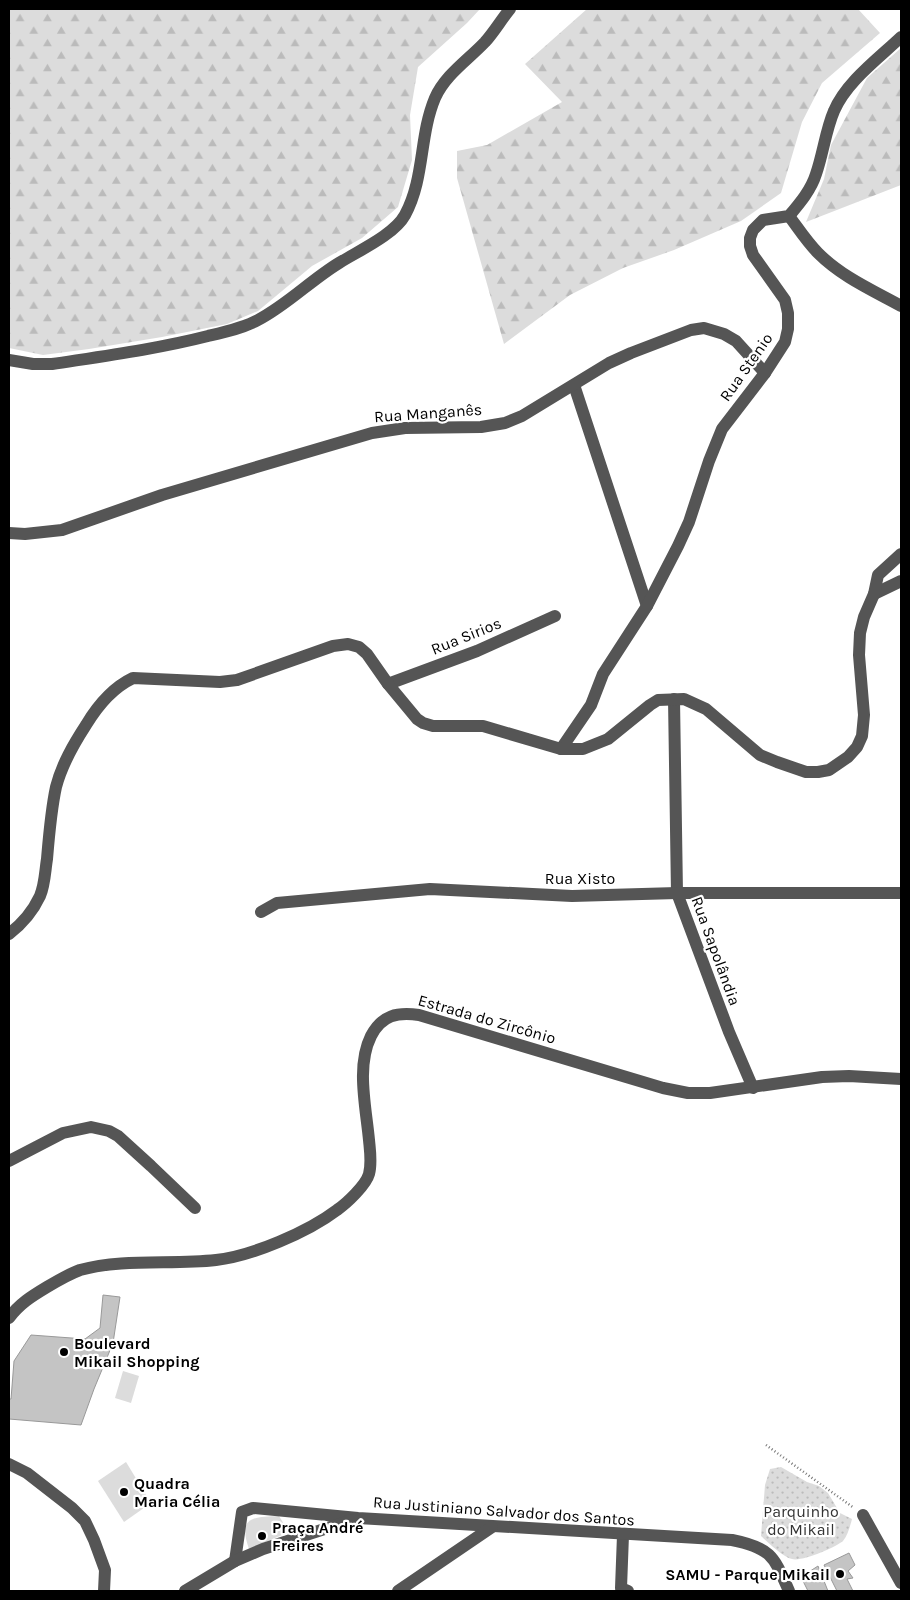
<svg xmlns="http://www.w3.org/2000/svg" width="910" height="1600" viewBox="0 0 910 1600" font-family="Karla,sans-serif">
	<defs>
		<pattern id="forest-firs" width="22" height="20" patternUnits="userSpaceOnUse" patternTransform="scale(1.25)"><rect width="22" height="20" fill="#dcdcdc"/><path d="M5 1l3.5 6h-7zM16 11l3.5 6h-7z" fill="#bbb"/></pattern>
		<pattern id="park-dots" width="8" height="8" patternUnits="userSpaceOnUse" patternTransform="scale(1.25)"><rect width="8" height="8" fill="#dcdcdc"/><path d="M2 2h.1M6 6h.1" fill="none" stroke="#bbb" stroke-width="1.8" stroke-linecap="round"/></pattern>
	</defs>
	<rect width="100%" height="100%" fill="#fff"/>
	<!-- grass -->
	<g fill="#dcdcdc">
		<polygon points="123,1371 139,1376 131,1403 115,1398"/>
		<polygon points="126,1462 151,1503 124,1522 98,1481"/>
		<path d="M279 1516 289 1532 249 1549C238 1517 252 1517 279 1516Z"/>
	</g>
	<!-- forest -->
	<g fill="url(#forest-firs)">
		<polygon points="9,9 480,9 467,23 418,67 410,115 412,160 398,207 362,238 312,266 258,311 227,324 162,337 89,349 43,355 9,348"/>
		<polygon points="587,9 858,9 880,33 822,83 802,122 781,193 741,221 674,250 623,268 570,295 504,344 457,178 457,151 487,145 562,102 525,64"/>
		<polygon points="901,48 901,185 806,222 824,179 831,145 867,78"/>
	</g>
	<!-- park -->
	<path fill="url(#park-dots)" d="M781 1467 807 1482 819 1486 828 1493 840 1513 852 1519C850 1526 848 1535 843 1541 836 1547 802 1562 792 1559 783 1557 769 1543 761 1536L765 1485 770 1469Z"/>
	<!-- building -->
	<g fill="#c4c4c4" stroke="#999">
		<polygon points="103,1295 120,1297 113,1343 94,1389 81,1425 9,1419 9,1399 11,1399 14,1361 31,1335 85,1339 100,1328"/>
		<polygon points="849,1553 855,1565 848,1571 853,1578 847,1579 853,1591 837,1591 824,1565"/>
		<polygon points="818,1566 828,1591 808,1591 801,1577"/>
	</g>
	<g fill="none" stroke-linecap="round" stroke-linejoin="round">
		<!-- path -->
		<polyline stroke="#777" stroke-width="2.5" stroke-dasharray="1 2.5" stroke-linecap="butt" points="766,1445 854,1508"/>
		<!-- minor -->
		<g stroke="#555" stroke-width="12">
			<path d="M789 216C798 228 807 242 818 253 842 277 872 290 901 306"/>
			<path d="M9 360 33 364H52C104 356 157 349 208 336 225 332 243 328 258 320 287 305 311 280 339 263 358 251 394 235 405 215 425 178 419 136 435 98 445 75 468 60 485 42 494 32 501 20 510 9"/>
			<polyline points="574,385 647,606"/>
			<polyline points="9,533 25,534 62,530 162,495 372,433 405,428 481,427 505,423 522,416 609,363 631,353 691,330 704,328 724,334 736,341 765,373"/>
			<polyline points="874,594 901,581"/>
			<polyline points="388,684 477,651 555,616"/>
			<polyline points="674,699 677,893 729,1032 753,1088"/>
			<path d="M561 749 591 705 603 674 647 606 678 546 689 522 709 461 722 429 765 373 785 342 788 329V313L785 300 753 255 750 246V238L753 230 763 220 789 216C800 203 811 190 816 174 823 154 826 129 834 111 846 82 879 58 901 37"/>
			<polyline points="261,912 277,903 430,889 572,896 677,893 901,893"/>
			<path d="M9 934C22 924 33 911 40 896 45 884 45 871 47 859 49 835 51 810 56 787 62 764 73 745 86 725 98 705 112 688 133 678L220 682 237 680 333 646 348 644 359 647 367 654 388 684 417 719 423 723 433 726H483L561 749H583L608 739 650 705 658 700 684 699 706 709 760 755 777 762 806 772H818L829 770 848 757 857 747 862 736 864 715 859 655 860 633 864 617 874 594 878 575 901 554"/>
			<polyline points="9,1161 63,1133 91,1127 109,1131 118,1136 151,1166 195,1208"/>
			<path d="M9 1318C19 1304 32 1296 47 1287 57 1281 69 1274 80 1270 124 1258 171 1265 216 1260 252 1256 308 1232 337 1210 347 1203 366 1185 369 1174 372 1163 370 1151 369 1140 366 1107 356 1066 371 1036 382 1015 397 1012 419 1015L663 1088 688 1093H710L822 1077 849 1076 901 1079"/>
			<polyline points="9,1464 27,1473 72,1508 85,1521 94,1540 105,1570 104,1591"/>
			<polyline points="863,1515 901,1583"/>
			<polyline points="623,1535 621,1588 628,1591"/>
			<path d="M235 1561 242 1512 253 1508 358 1518 732 1540C772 1548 774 1557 789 1591"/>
			<polyline points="185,1591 235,1561 263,1549 352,1520"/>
			<polyline points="398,1591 492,1527"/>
		</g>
	</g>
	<!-- markers -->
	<g fill="#000" stroke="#fff" stroke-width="2">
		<circle cx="64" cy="1352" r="5"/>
		<circle cx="124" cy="1492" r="5"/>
		<circle cx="262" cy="1536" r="5"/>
		<circle cx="840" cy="1574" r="5"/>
	</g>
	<g text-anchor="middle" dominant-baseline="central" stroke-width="4.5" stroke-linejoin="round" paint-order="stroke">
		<!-- street labels -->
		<g font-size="16" fill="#000" stroke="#fff">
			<text transform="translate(746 367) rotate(-55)">Rua Stenio</text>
			<text transform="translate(428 413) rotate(-4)">Rua Manganês</text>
			<text transform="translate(466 636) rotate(-22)">Rua Sirios</text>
			<text x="580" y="878">Rua Xisto</text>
			<text transform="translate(716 951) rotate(70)">Rua Sapolândia</text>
			<text transform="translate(487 1019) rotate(16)">Estrada do Zircônio</text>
			<text transform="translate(504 1511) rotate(4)">Rua Justiniano Salvador dos Santos</text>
		</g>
		<!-- poi labels -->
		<g font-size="16" font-weight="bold" fill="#000" stroke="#fff" text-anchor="start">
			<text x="74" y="1343">Boulevard<tspan x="74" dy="18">Mikail Shopping</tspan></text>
			<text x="134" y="1483">Quadra<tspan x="134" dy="18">Maria Célia</tspan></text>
			<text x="272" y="1527">Praça André<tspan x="272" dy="18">Freires</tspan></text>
			<text x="830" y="1574" text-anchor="end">SAMU - Parque Mikail</text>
		</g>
		<!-- park labels -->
		<g font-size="16" fill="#333" stroke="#fff">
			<text x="801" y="1511">Parquinho<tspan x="801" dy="18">do Mikail</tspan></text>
		</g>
	</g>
	<!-- border -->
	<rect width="910" height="1600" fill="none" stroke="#000000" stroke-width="20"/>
</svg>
